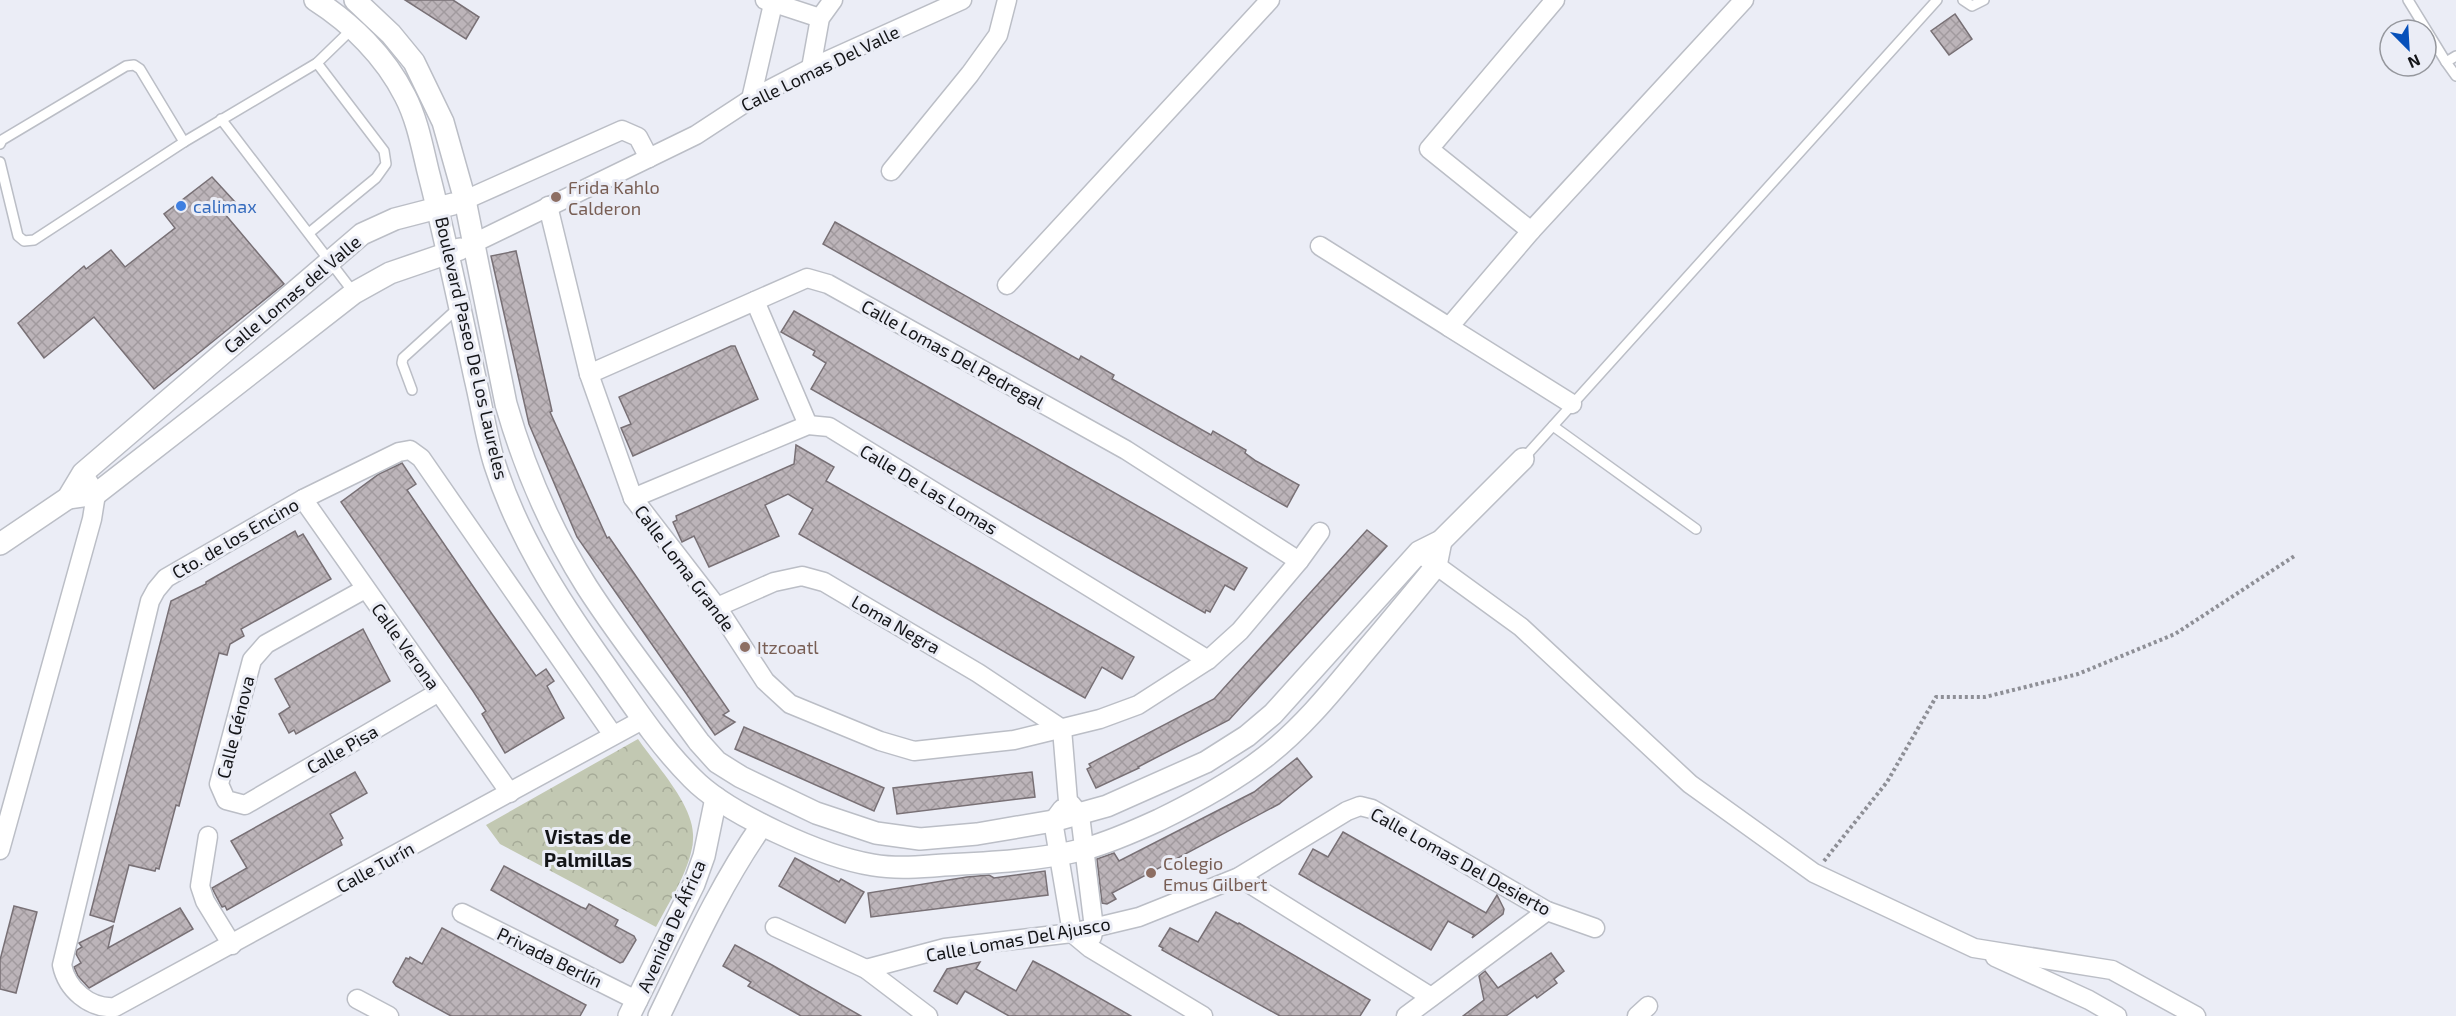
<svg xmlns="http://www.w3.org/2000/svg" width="2456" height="1016" viewBox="0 0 2456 1016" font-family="'Exo 2',sans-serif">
	<defs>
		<pattern id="forest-crowns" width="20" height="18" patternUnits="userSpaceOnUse" patternTransform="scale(1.5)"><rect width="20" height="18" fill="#c2c8b2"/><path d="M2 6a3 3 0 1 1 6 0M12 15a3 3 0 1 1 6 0" fill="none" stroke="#a6ab98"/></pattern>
		<pattern id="building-cross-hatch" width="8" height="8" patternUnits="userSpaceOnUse" patternTransform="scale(1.5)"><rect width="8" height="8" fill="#bcb4b9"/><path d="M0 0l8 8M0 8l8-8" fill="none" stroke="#a19a9e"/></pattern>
	</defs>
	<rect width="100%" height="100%" fill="#ebedf6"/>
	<!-- forest -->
	<path fill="url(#forest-crowns)" d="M638 739C655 764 692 803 693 834 695 862 669 902 656 927L500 844 486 825Z"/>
	<!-- building -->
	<g fill="url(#building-cross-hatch)" stroke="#787075" stroke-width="1.5">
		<polygon points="405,0 453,0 479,17 466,39"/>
		<polygon points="1955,14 1972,39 1949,55 1931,31"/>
		<polygon points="212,177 235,202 224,213 284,284 154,389 94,317 44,358 18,323 84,266 86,269 111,250 125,267 175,228 164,214"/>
		<polygon points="835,222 1079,360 1081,356 1114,375 1112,379 1211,435 1213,431 1246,450 1245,453 1256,461 1299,485 1287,507 823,244"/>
		<polygon points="516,251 552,411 550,412 607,538 609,537 729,711 723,715 735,722 715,735 577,537 529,424 491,256"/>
		<polygon points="794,311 1247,568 1234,590 1225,585 1210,612 1206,610 1205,613 811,389 826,363 813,355 815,351 781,332"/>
		<polygon points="731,346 735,346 758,399 633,456 621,428 631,424 619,397"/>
		<polygon points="796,445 834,467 826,481 1134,657 1122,679 1102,667 1085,698 1071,690 799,534 813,509 788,494 765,505 779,536 709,567 694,536 682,542 673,522 677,520 676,516 794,464"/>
		<polygon points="402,463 416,484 407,490 492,614 536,676 546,669 554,681 547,686 564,718 505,753 482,714 486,711 473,691 341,502 379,474"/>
		<polygon points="1367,530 1387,546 1229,720 1138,767 1139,768 1096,788 1087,769 1091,767 1089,764 1214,699"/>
		<polygon points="295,531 298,537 303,534 331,579 241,629 244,636 230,644 227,655 219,653 179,806 176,805 159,869 156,868 155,871 129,865 114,922 90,915 171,601 206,584 206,582"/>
		<polygon points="363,629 390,681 296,734 294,730 289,733 279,714 290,707 275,679"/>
		<polygon points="744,727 884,788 874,811 735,749"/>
		<polygon points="1297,758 1312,777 1279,804 1112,893 1116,899 1107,904 1102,903 1097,859 1114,853 1119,861 1254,792"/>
		<polygon points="355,772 367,793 330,814 343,838 340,840 342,845 227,910 225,906 222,907 212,888 247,868 231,841"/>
		<polygon points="1032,772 1035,797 897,814 893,788"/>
		<polygon points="1343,832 1486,913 1497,895 1504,909 1503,914 1472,938 1474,935 1448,921 1431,950 1299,874 1313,849 1328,857"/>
		<polygon points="795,858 839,882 841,879 864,892 845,923 779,886"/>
		<polygon points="504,866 581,907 586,909 589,904 618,920 615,926 634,936 636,940 623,962 620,963 599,951 491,890"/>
		<polygon points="1045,871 1048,895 871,917 868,893 967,877 989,875 994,878"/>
		<polygon points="14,906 37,912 16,993 0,989 0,960"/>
		<polygon points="180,908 193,929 89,988 78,976 74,967 81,963 76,954 77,950 82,947 79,943 113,926 108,948"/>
		<polygon points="1216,912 1238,924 1239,923 1370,1000 1360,1016 1280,1016 1162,950 1163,948 1159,946 1170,928 1198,942"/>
		<polygon points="442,928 586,1005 580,1016 451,1016 396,986 393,982 406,958 409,959 410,957 422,964"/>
		<polygon points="735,945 772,965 861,1016 801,1016 748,986 751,982 723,966"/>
		<polygon points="1551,953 1564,971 1554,979 1557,983 1537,998 1535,995 1506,1016 1463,1016 1484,1000 1479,976 1485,971 1498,988"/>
		<polygon points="1033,961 1054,972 1131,1016 1009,1016 965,991 957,1004 934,991 947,969 980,962 976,969 1016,991"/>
	</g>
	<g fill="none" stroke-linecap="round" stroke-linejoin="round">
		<!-- service casing -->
		<g stroke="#bbbec6" stroke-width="12">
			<g id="service">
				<polyline points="1963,0 1972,6 1984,0"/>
				<polyline points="2408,0 2446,62"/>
				<polyline points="2456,56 2446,62 2456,76"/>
				<polyline points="221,119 354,293"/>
				<polyline points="0,144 2,140 126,66 134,65 140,69 184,142"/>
				<polyline points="0,162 18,236 24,241 34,240 184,142 317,63 352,29"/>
				<polyline points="309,233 376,178 386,164 384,151 317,63"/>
				<polyline points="412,390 402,363 403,358 458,308"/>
				<polyline points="1553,426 1696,529"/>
				<polyline points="1523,459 1937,0"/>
			</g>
		</g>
		<!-- minor casing -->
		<g stroke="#bbbec6" stroke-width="21">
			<g id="minor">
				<polyline points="765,0 820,18"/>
				<polyline points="811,68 820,18 833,0"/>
				<polyline points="751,99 773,4"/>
				<polyline points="891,171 970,74 998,35 1007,0"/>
				<polyline points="465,200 622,130 638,137 649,158"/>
				<polyline points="548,206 589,374 633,498 717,607 765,681 790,704 880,741 914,751 1014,740 1100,719 1138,705 1208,660 1240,631 1299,561 1320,532"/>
				<polyline points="1531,231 1429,149 1555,0"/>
				<polyline points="474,243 696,135 751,99 811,68 962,0"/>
				<polyline points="1320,246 1449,327"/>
				<polyline points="1007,285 1270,0"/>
				<polyline points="755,301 808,425"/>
				<polyline points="589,374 807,278 828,284 1126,450 1299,561"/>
				<polyline points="1572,404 1449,327 1531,231 1744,0"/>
				<polyline points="633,498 808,425 829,427 1208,660"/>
				<polyline points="303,499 510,793"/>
				<polyline points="1426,558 1521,627 1690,784 1814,873 1974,948 2112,970 2196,1016"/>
				<polyline points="365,589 266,644 252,660 219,784 226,800 245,805 439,692"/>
				<polyline points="717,607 774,582 802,576 824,582 978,673 1062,729 1068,801"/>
				<path d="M613 735 421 458 410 450 399 452 303 499 166 578 156 590 150 601 62 965C67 989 89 1009 115 1007L644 719"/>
				<polyline points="1071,804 1080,815 1094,928 1092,937"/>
				<polyline points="1062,809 1053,821 1072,933 1090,948 1203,1016"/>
				<polyline points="208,836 200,886 205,901 232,945"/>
				<polyline points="0,850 92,519 96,494 83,473"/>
				<polyline points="1239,877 1431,997"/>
				<polyline points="462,913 638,1001"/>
				<polyline points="775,927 866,969 928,1016"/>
				<polyline points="1995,957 2089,1000 2117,1016"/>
				<polyline points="866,969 945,948 1072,933 1139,917 1239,877 1347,811 1360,806 1372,809 1547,911 1595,928"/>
				<polyline points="357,999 389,1016"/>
				<polyline points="1406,1016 1547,911"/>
				<polyline points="1637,1016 1648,1006"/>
			</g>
		</g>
		<!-- tertiary casing -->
		<g stroke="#bbbec6" stroke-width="24">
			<g id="tertiary">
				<path d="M315 0C351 23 385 56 405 96 417 119 422 146 428 171 446 240 460 309 475 378 482 407 486 437 495 465 517 534 558 599 600 658 629 699 656 742 692 778 727 814 823 857 873 865 896 869 921 867 944 865 988 863 1043 860 1085 849 1110 842 1135 831 1159 820 1196 802 1233 782 1265 757 1300 730 1329 695 1357 661 1383 630 1410 598 1436 566L1441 541"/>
				<path d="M355 0 391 34 414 62 443 122 465 200 506 404C524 467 551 530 587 587 621 640 662 691 699 742L717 762 741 777 816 813 876 833 920 839 977 834 1053 821 1107 806 1206 762 1247 736 1273 714 1419 552 1441 541 1523 459"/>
				<polyline points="68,498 96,494 354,293 390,273 460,249"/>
				<polyline points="0,544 68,498 83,473 362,234 395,219 453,204"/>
				<polyline points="629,1016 694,884 704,856 716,798"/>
				<path d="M659 1016C691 950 720 885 762 825"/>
			</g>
		</g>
		<!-- path -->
		<polyline stroke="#8e8f96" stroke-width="4" stroke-dasharray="3 3" stroke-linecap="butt" points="1824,861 1887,782 1936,697 1985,697 2078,674 2175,634 2296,555"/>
		<!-- service -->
		<use href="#service" stroke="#fff" stroke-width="9"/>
		<!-- minor -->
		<use href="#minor" stroke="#fff" stroke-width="18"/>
		<!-- tertiary -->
		<use href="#tertiary" stroke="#fff" stroke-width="21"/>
	</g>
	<!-- markers -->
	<g fill="#8d6e63" stroke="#ebedf6" stroke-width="2">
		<circle cx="556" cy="197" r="6"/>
		<circle cx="745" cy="647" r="6"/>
		<circle cx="1151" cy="873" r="6"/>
	</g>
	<circle fill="#3f7fe0" stroke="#ebedf6" stroke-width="2" cx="181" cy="206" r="6"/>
	<g text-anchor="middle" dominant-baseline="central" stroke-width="6" stroke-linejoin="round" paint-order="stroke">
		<!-- street labels -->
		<g font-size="18" fill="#141518" stroke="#ebedf6">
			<text transform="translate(820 68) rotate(-26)">Calle Lomas Del Valle</text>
			<text transform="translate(292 294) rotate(-40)">Calle Lomas del Valle</text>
			<text transform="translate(472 348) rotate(77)">Boulevard Paseo De Los Laureles</text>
			<text transform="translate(953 354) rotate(29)">Calle Lomas Del Pedregal</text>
			<text transform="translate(929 489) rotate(31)">Calle De Las Lomas</text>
			<text transform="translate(235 538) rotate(-30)">Cto. de los Encino</text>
			<text transform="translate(685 568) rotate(53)">Calle Loma Grande</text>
			<text transform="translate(896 624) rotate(30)">Loma Negra</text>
			<text transform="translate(406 646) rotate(54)">Calle Verona</text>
			<text transform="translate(235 727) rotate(-76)">Calle Génova</text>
			<text transform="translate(342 749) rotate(-30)">Calle Pisa</text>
			<text transform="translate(1461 861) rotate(29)">Calle Lomas Del Desierto</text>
			<text transform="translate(375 867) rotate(-29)">Calle Turín</text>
			<text transform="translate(671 926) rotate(-66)">Avenida De África</text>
			<text transform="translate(1018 939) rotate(-10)">Calle Lomas Del Ajusco</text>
			<text transform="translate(550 957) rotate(26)">Privada Berlín</text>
		</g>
		<!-- education labels -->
		<g font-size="18" fill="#785e54" stroke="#ebedf6" text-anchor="start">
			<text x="568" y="187">Frida Kahlo<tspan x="568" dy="21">Calderon</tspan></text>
			<text x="757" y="647">Itzcoatl</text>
			<text x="1163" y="863">Colegio<tspan x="1163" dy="21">Emus Gilbert</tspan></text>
		</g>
		<!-- shop labels -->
		<g font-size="18" fill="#366cbe" stroke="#ebedf6" text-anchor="start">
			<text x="193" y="206">calimax</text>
		</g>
		<!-- neighbourhood labels -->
		<g font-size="20" font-weight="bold" fill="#141518" stroke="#ebedf6">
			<text x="588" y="836">Vistas de<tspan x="588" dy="23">Palmillas</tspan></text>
		</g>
	</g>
	<!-- north arrow -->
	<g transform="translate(2408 48) rotate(156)"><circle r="28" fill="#ebedf6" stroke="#95979d" stroke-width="1.5"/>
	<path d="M0-4.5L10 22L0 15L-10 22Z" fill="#0650ba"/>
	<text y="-9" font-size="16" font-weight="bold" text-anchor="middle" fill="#141518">N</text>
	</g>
</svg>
